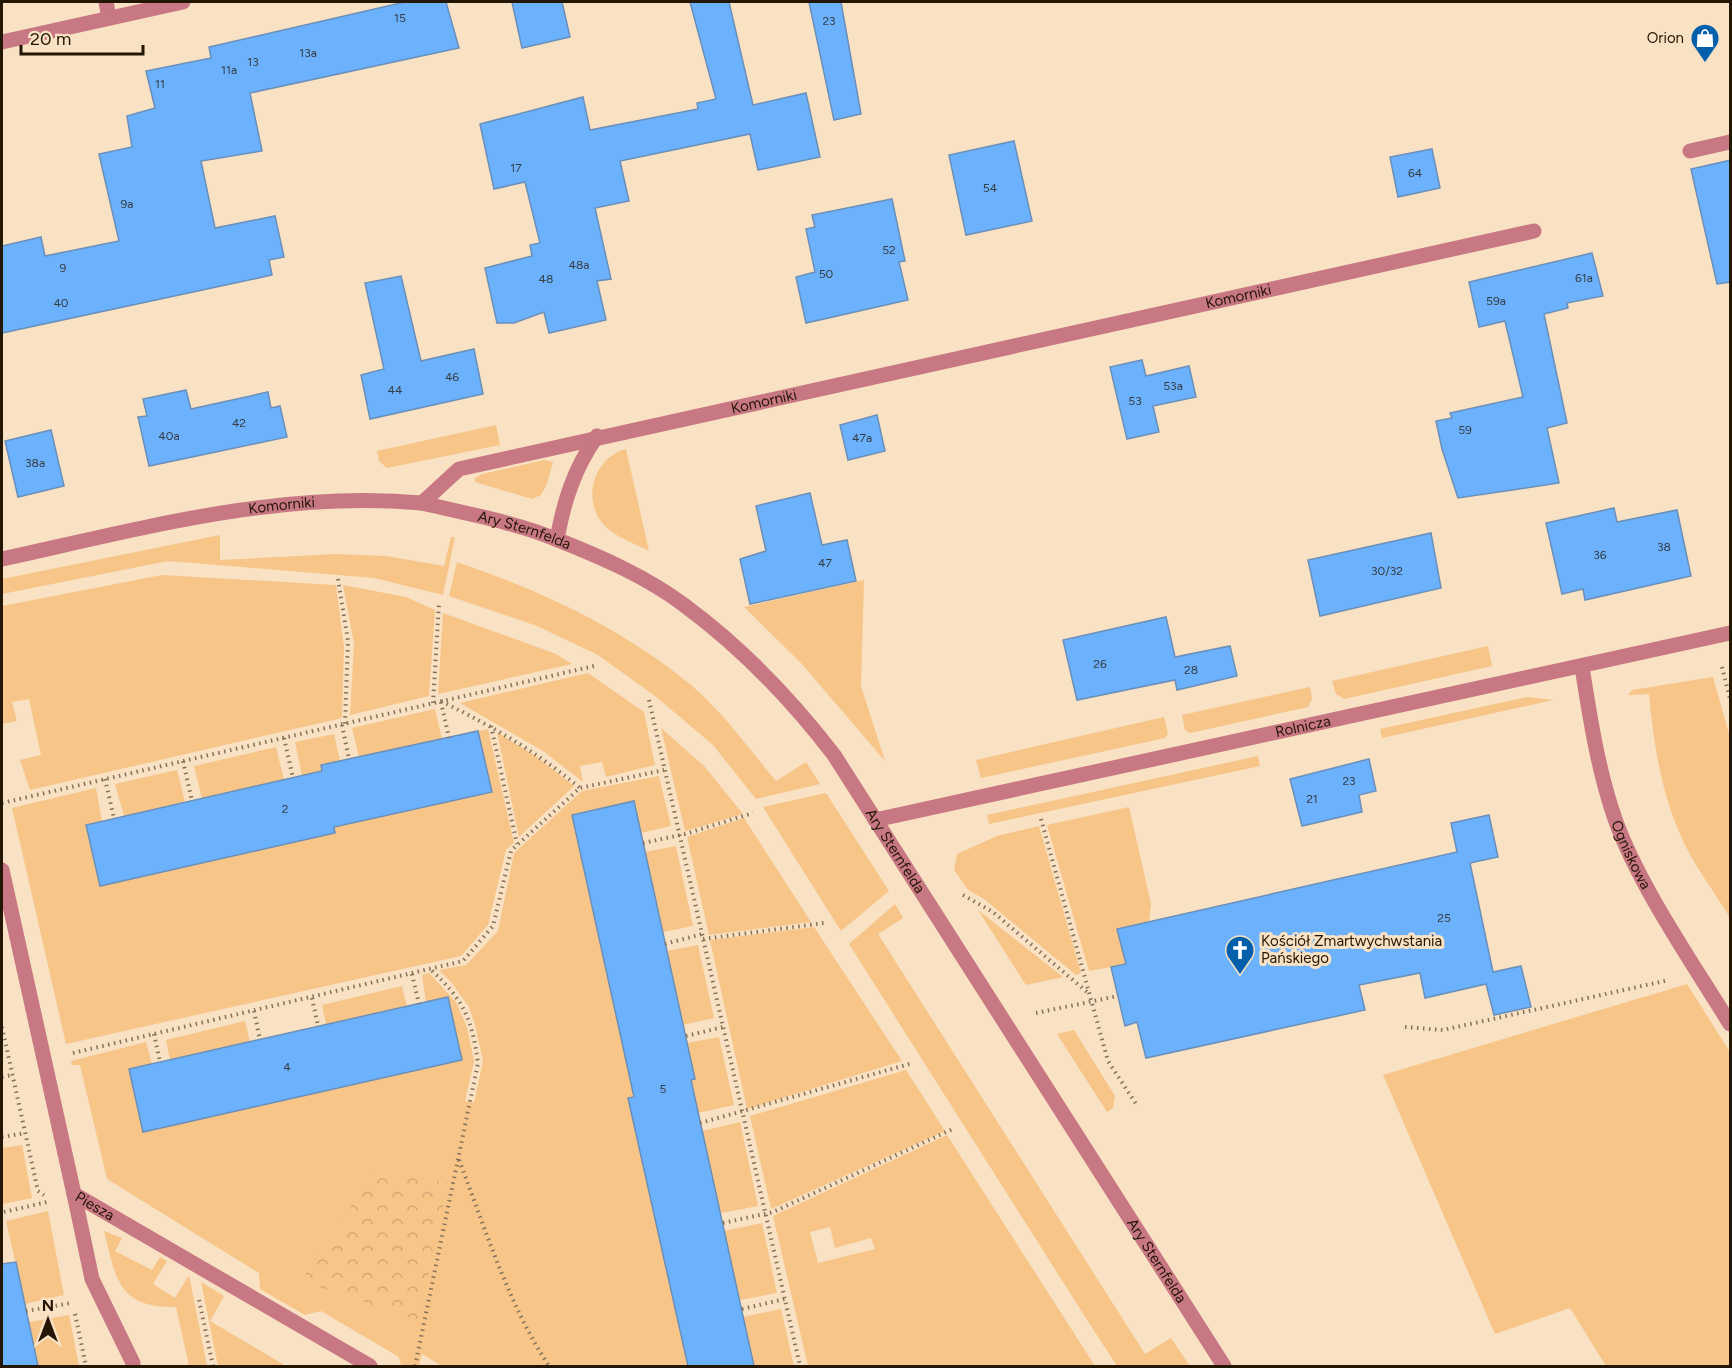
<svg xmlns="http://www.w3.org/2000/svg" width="1732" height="1368" viewBox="0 0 1732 1368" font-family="Figtree,sans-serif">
	<defs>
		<pattern id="park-crowns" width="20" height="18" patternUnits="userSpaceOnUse" patternTransform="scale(1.5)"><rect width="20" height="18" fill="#f6c587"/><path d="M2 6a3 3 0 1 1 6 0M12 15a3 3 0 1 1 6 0" fill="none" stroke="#d3a873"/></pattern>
	</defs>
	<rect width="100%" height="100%" fill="#f9e1c4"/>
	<!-- green -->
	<g fill="#f6c587" fill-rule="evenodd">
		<polygon points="496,425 500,445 387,468 379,461 377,451"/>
		<path d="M626 449 649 551C634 543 615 537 604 525 581 500 594 457 626 449Z"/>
		<polygon points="544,460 553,462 547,484 541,495 532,499 475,482 475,478 482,474"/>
		<polygon points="220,535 220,560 336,554 386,556 444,566 451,537 455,537 443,595 374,578 168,561 2,594 2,579"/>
		<path d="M457 562C542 591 622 628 691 685 723 712 749 749 776 781L806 762 820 784 756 799 713 745 655 696 598 655 537 626 449 596Z"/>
		<polygon points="162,575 336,585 344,647 342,718 30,790 20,760 41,755 29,699 12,702 17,721 2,724 2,606"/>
		<polygon points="864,580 861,686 885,761 801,663 744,607"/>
		<polygon points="343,585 406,597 435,610 429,696 350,715 354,644"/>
		<polygon points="443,613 556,654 572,664 438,694"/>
		<polygon points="1488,646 1492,666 1344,699 1336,694 1332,681"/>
		<polygon points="588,673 644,712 655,765 606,777 602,762 580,766 583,782 543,751 460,703"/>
		<path d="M1713 677 1730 737V918C1716 894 1698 871 1686 847 1662 799 1654 747 1649 694L1628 695 1632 690Z"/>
		<polygon points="1310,687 1312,699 1308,707 1190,733 1185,730 1182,715"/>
		<polygon points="1527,697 1553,700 1382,738 1380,729"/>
		<polygon points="435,709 442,739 359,757 352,728"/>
		<polygon points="1164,717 1168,734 1165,738 981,778 976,760"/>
		<polygon points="661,728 704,766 743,814 685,831"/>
		<polygon points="488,729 514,843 506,850 488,925 461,956 66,1044 12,808 96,788 102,821 86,825 100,886 335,833 334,827 492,792 478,731"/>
		<polygon points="497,732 537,757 574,786 519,837"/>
		<polygon points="334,734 340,761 321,765 322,771 302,776 295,742"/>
		<polygon points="276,747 284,780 202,798 194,766"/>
		<polygon points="1258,756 1260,766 989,824 987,815"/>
		<polygon points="177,770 185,802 124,816 115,784"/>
		<path d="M659 776 671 826 641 833 634 801 572 815 634 1097 629 1098 688 1366H442L422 1354 419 1366H401L399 1357 321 1311 305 1315 260 1289 259 1273 107 1179 80 1065H72L71 1061 146 1042 152 1064 129 1069 143 1132 462 1060 447 997 426 1002 422 975 429 973 456 1002 467 1027 474 1061 465 1101 474 1103 483 1061 475 1025 469 1007 451 982 439 970 466 965 498 931 514 853 582 791ZM337 1233 314 1285 297 1261Z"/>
		<polygon points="826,793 889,891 841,931 763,807"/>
		<polygon points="1129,807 1151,904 1149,922 1117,929 1126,964 1089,971 1047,825"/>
		<polygon points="744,818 811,922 709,935 687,837"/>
		<polygon points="1039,826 1081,973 1076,975 984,899 968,890 954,870 957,854 997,836"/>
		<polygon points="676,846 693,926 663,932 645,852"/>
		<polygon points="895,904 903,918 878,934 1145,1354 1171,1338 1190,1366 1117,1366 1089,1323 849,944"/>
		<polygon points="978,910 1063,977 1026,985"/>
		<polygon points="814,927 902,1061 747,1109 710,940"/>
		<polygon points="698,945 714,1018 683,1025 667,951"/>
		<polygon points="1687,984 1730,1052 1730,1366 1606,1366 1570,1308 1495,1334 1383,1075"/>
		<polygon points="402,986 407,1007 326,1025 322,1005"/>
		<polygon points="245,1021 250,1042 170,1060 166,1040"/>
		<polygon points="1074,1030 1115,1096 1113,1108 1107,1112 1057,1034"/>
		<polygon points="719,1037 734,1105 698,1113 691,1080 695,1079 687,1043"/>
		<polygon points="906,1070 945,1131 771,1209 750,1116"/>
		<polygon points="740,1122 758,1206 721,1213 702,1131"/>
		<path d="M947 1135 1095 1366H808L773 1216ZM830 1227 835 1248 871 1238 875 1249 818 1263 810 1232Z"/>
		<polygon points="22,1145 32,1198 3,1204 2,1148"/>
		<polygon points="48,1211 64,1295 25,1304 6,1221"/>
		<polygon points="762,1223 777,1293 740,1300 724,1231"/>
		<path d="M104 1231 122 1238 115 1251 152 1270 160 1257 167 1261 153 1284 175 1298 189 1275 207 1366H189L176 1307C118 1308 116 1279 104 1231Z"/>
		<polygon points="201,1282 224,1296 210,1321 286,1366 218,1366"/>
		<polygon points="781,1309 794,1366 754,1366 743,1317"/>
		<polygon points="69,1315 79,1366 38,1366 29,1322"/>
	</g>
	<!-- park -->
	<polygon fill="url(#park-crowns)" points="380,1168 448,1183 419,1321 314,1285 297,1261 337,1233 370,1170"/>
	<!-- building -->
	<g fill="#6cb1fc" stroke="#698fba" stroke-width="1.5">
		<polygon points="405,2 446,2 459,48 250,93 262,151 201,161 215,228 275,216 284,257 269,260 272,275 2,333 2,246 41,237 45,256 119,241 99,154 132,147 127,116 155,108 146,71 211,58 209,47"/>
		<polygon points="512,2 562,2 570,37 522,48"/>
		<polygon points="690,2 729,2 753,105 806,93 820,157 758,170 750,134 620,161 629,201 595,208 611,279 597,281 606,320 549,333 544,312 514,323 497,323 485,268 532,256 530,245 540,243 525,182 494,189 480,124 583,97 590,130 698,109 697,103 716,99"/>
		<polygon points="809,2 841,2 861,114 834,120"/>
		<polygon points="1014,141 1032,221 966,235 949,155"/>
		<polygon points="1432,149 1440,188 1398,197 1390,157"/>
		<polygon points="1731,160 1731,282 1717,284 1691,169"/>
		<polygon points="892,199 905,261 899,262 908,300 806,323 796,277 815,272 806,229 815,227 812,215"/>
		<polygon points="1592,253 1603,296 1567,303 1568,308 1544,314 1567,423 1547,428 1559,483 1458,498 1442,449 1436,421 1452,418 1450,413 1523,397 1505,321 1479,327 1469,282"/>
		<polygon points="401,276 421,361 474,349 483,394 370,419 361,375 384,369 365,283"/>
		<polygon points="1142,360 1146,376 1189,366 1196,397 1153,406 1159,432 1127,439 1110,367"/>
		<polygon points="186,390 191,409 268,392 271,408 280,406 287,437 149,466 138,417 147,416 143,399"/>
		<polygon points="877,415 885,451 848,460 840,425"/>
		<polygon points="51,430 64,486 18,497 5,441"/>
		<polygon points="810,493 822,545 847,540 856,581 750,604 740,559 766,551 756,506"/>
		<polygon points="1614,508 1617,522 1677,510 1691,576 1585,600 1583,589 1562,594 1546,523"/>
		<polygon points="1431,533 1441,588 1320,616 1308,560"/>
		<polygon points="1166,617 1175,657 1230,646 1237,676 1177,690 1175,680 1077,700 1063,640"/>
		<polygon points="478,731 492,792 334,827 335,833 100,886 86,825 322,771 321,765"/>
		<polygon points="1369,759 1376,791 1359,795 1362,812 1302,826 1290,779"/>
		<polygon points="634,801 695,1079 691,1080 754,1366 688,1366 628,1098 634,1097 572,815"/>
		<polygon points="1489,815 1498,857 1470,863 1493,972 1521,966 1531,1007 1494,1015 1486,984 1425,998 1420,973 1359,985 1365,1010 1146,1058 1137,1022 1125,1026 1111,967 1126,964 1117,929 1457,852 1451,823"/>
		<polygon points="448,997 462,1060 143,1132 129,1069"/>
		<polygon points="16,1262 38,1366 2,1366 2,1264"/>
	</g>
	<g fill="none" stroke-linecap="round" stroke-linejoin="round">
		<!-- path -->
		<g stroke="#84725b" stroke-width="4" stroke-dasharray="1.5 4.5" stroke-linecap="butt">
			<polyline points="338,579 348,641 345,724"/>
			<polyline points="1722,667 1730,699"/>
			<polyline points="649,700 800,1366"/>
			<path d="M441 701C495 728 534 750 580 788"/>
			<polyline points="441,702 449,738"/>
			<polyline points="433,703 439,603"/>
			<polyline points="342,725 349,759"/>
			<polyline points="491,726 517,844"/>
			<polyline points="284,738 293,778"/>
			<polyline points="183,761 192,801"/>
			<polyline points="105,779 114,818"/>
			<polyline points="2,803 594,666"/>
			<polyline points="1041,819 1108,1061 1138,1107"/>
			<polyline points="643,843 685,834 753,813"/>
			<polyline points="963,895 993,912 1087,992"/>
			<polyline points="703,939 824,923"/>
			<polyline points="665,944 702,934"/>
			<polyline points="412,974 419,1004"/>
			<polyline points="312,998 318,1026"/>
			<polyline points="254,1011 260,1040"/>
			<polyline points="1036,1013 1118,996"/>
			<polyline points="2,1027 38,1191 44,1195"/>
			<polyline points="1405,1027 1443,1030 1669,980"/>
			<polyline points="154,1034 160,1062"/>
			<polyline points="686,1036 723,1027"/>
			<polyline points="73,1053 463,961 493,926 511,851 517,845 580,788 664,770"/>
			<polyline points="2,1077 12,1075"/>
			<polyline points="700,1123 913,1063"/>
			<polyline points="2,1137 25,1133"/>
			<path d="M459 1160C486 1230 508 1304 549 1366"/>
			<polyline points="4,1212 47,1202"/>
			<polyline points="723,1223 773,1212 955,1128"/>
			<polyline points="199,1300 213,1366"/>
			<polyline points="742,1309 785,1299"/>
			<polyline points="26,1311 71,1303"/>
			<polyline points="75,1314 86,1366"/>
			<path d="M415 1366 478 1063C472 1018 463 999 430 969"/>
		</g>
		<!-- lane -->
		<g stroke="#c87883" stroke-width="15">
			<polyline points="1690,151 1730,142"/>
			<polyline points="74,1194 92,1279 133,1363"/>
		</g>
		<!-- street -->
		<g stroke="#c87883" stroke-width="15">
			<polyline points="106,2 109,18"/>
			<polyline points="2,42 183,2"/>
			<path id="s1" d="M422 503C468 514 515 522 558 540 601 557 647 577 684 605 741 647 791 699 834 755L1224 1366"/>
			<path d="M557 539C564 501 574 469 597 436"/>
			<path id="s2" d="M2 559C140 529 279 490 422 503L459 469 1534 231"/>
			<path id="s3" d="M1582 667C1590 718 1598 770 1615 819 1639 886 1692 962 1730 1024"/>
			<path id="s4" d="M875 820 1730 633"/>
			<path id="s5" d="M2 870 74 1194 370 1366"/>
		</g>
	</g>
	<!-- icons -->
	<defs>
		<g id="shop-pin" transform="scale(1.5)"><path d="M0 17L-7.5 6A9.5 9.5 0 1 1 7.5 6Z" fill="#015fac" stroke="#f9e1c4"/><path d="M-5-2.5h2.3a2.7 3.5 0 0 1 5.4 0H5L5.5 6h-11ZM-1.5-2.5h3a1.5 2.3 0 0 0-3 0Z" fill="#fff"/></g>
		<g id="church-pin" transform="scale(1.5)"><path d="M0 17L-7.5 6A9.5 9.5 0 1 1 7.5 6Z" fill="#015fac" stroke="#f9e1c4"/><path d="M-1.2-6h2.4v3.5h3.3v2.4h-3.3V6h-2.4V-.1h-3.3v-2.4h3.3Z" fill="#fff"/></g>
	</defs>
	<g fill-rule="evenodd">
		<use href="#shop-pin" x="1705" y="38"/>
		<use href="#church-pin" x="1240" y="950"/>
	</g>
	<g text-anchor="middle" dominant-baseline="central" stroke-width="6" stroke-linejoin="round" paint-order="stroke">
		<!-- number labels -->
		<g font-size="12" fill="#363d42">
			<text x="400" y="18">15</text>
			<text x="829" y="21">23</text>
			<text x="308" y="53">13a</text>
			<text x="253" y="62">13</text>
			<text x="229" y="70">11a</text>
			<text x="160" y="84">11</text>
			<text x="516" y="168">17</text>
			<text x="1415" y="173">64</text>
			<text x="990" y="188">54</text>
			<text x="127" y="204">9a</text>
			<text x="889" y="250">52</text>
			<text x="579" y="265">48a</text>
			<text x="63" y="268">9</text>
			<text x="826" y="274">50</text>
			<text x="1584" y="278">61a</text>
			<text x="546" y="279">48</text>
			<text x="1496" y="301">59a</text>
			<text x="61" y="303">40</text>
			<text x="452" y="377">46</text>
			<text x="1173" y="386">53a</text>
			<text x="395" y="390">44</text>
			<text x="1135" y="401">53</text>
			<text x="239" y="423">42</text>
			<text x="1465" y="430">59</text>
			<text x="169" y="436">40a</text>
			<text x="862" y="438">47a</text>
			<text x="35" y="463">38a</text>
			<text x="1664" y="547">38</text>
			<text x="1600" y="555">36</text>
			<text x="825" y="563">47</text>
			<text x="1387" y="571">30/32</text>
			<text x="1100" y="664">26</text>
			<text x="1191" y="670">28</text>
			<text x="1349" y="781">23</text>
			<text x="1312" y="799">21</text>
			<text x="285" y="809">2</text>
			<text x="1444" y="918">25</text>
			<text x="287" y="1067">4</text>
			<text x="663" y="1089">5</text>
		</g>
		<!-- poi labels -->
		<g font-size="15" fill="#241604" stroke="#f9e1c4" text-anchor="end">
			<text x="1684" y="38">Orion</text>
			<text x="1261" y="941" text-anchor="start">Kościół Zmartwychwstania<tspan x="1261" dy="17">Pańskiego</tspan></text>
		</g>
		<!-- street labels -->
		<g font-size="15" fill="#241604" stroke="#f9e1c4">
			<text stroke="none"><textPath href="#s2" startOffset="1274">Komorniki</textPath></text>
			<text stroke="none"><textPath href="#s2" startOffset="788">Komorniki</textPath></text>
			<text stroke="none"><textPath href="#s2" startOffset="285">Komorniki</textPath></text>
			<text stroke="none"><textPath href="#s1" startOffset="106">Ary Sternfelda</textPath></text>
			<text stroke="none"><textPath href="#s4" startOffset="438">Rolnicza</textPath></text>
			<text stroke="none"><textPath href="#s1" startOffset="610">Ary Sternfelda</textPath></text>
			<text stroke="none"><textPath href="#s3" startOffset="195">Ogniskowa</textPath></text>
			<text stroke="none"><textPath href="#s5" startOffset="356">Piesza</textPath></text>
			<text stroke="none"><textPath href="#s1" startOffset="1096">Ary Sternfelda</textPath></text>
		</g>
	</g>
	<!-- border -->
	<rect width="1732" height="1368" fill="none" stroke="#241604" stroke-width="6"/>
	<!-- north arrow -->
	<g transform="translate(48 1320)" stroke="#f9e1c4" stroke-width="4.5" paint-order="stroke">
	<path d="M0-4.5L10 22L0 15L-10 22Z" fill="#241604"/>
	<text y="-9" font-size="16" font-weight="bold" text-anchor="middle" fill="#241604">N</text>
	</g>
	<!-- scale -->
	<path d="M21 45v9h122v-9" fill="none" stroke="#241604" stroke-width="3"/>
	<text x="30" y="45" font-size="18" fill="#241604" stroke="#f9e1c4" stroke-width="4.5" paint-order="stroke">20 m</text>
</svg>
